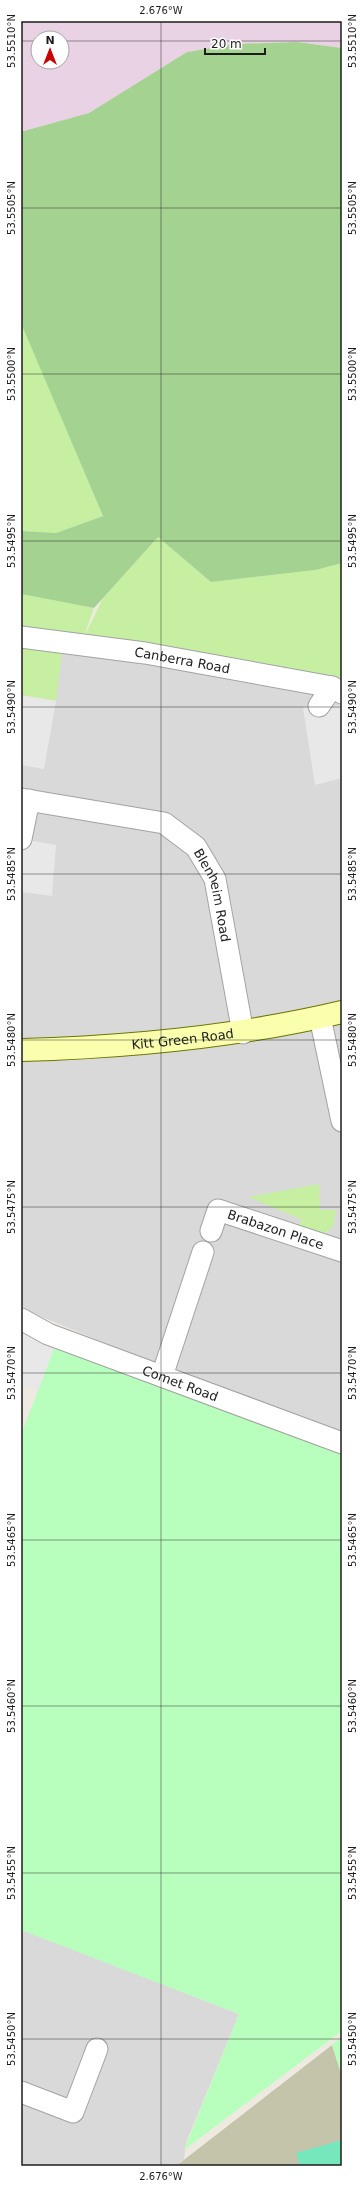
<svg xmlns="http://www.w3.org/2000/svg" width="363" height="2187" viewBox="0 0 363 2187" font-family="'DejaVu Sans',sans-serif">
	<rect width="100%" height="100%" fill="#efeae1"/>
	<!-- residential -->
	<g fill="#dad9d9">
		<polygon points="21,637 333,675 342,679 342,1433 181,1374 27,1311 21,1304"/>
		<polygon points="21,1929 239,2014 186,2143 184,2159 176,2166 21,2166"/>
	</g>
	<!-- industrial -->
	<path fill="#e9d2e4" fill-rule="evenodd" d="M21 21H342V48L297 42 236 44 187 52 89 113 24 131 21 130ZM38 38H62V62H38Z"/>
	<!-- construction -->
	<polygon fill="#c4c4ab" points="332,2045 342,2076 342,2166 176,2166"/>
	<!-- grass -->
	<g fill="#c6efa1">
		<polygon points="21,321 103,516 56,533 21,531"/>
		<polygon points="158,537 211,582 316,570 342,563 342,679 333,675 63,643 56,701 21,695 21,665 24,638 21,637 21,594 94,608 83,639 103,598"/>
		<polygon points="319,1184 320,1210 336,1210 333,1227 322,1235 299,1227 301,1219 248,1197"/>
	</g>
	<!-- forest -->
	<polygon fill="#a3d291" points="297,42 342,48 342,563 316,570 211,582 158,537 94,608 21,594 21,531 56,533 103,516 21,323 21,130 24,131 89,113 187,52 236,44"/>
	<!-- park -->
	<g fill="#b8ffbe">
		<polygon points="58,1338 342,1443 342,2031 184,2150 239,2014 21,1930 21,1435"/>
		<polygon points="342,2036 342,2076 332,2045"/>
	</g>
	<!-- pitch -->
	<polygon fill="#76e6bc" points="342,2140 342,2166 300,2166 296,2153"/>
	<!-- parking -->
	<g fill="#e8e8e8">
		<polygon points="21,695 56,701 44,769 21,765"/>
		<polygon points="314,703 320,706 342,705 342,778 315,785 303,708"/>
		<polygon points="21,839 56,845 52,896 21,892"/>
		<polygon points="21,1319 58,1338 38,1390 21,1384"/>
	</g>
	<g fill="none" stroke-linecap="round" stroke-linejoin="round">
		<!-- street casing -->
		<g stroke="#a3a3a3" stroke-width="23">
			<g id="street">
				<path id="s1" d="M21 637 145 653 332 687 342 693"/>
				<polyline points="319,706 332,687"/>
				<path id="s2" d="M21 799 164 823 196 847 215 879 243 1033"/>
				<polyline points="21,839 29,800"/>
				<polyline points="320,1017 342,1121"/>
				<path id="s3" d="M211 1231 218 1210 342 1251"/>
				<path id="s4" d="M21 1319 48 1334 342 1443"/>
				<polyline points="162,1376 203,1252"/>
				<polyline points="21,2092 73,2112 97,2049"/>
			</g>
		</g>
		<!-- secondary casing -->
		<g stroke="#687600" stroke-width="24">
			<g id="secondary">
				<path id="s5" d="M21 1050C129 1047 237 1037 342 1012"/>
			</g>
		</g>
		<!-- street -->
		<use href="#street" stroke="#fff" stroke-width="21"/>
		<!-- secondary -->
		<use href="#secondary" stroke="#faffae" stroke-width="22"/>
	</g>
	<!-- ticks -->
	<path fill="none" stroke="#1c1c1c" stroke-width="1" stroke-opacity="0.45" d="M161 21V2166M21 41H38M62 41H342M21 208H342M21 374H342M21 541H342M21 707H342M21 874H342M21 1040H342M21 1207H342M21 1373H342M21 1540H342M21 1706H342M21 1873H342M21 2039H342"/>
	<g text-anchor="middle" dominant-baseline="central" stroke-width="3.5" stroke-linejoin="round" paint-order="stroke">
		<!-- street labels -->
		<g font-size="13" fill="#1c1c1c" stroke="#fff">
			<text stroke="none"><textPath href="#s1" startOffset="163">Canberra Road</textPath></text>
			<text stroke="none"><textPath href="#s2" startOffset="237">Blenheim Road</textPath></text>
			<text stroke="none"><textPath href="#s5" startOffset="162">Kitt Green Road</textPath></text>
			<text stroke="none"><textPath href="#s3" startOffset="83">Brabazon Place</textPath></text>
			<text stroke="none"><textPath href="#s4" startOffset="172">Comet Road</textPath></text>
		</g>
	</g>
	<!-- border -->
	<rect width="363" height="2187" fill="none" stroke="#ffffff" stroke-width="44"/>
	<!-- north arrow -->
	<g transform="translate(50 50)"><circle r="19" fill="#ffffff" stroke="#a4a4a4"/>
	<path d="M0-3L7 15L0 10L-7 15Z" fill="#c80300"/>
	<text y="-6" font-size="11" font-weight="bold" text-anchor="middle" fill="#1c1c1c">N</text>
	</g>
	<!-- scale -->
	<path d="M205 48v6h60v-6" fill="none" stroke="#1c1c1c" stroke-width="2"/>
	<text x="211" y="48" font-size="12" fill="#1c1c1c" stroke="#ffffff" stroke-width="3" paint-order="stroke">20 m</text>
	<rect x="22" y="22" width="319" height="2143" fill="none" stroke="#1c1c1c" stroke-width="1.5"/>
	<g font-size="10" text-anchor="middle" fill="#1c1c1c">
		<text x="161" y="14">2.676°W</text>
		<text transform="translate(11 41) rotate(-90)" y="4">53.5510°N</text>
		<text transform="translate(352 41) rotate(-90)" y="4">53.5510°N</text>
		<text transform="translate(11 208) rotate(-90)" y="4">53.5505°N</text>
		<text transform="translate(352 208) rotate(-90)" y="4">53.5505°N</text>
		<text transform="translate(11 374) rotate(-90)" y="4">53.5500°N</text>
		<text transform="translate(352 374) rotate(-90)" y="4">53.5500°N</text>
		<text transform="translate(11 541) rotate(-90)" y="4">53.5495°N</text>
		<text transform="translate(352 541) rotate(-90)" y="4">53.5495°N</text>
		<text transform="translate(11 707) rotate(-90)" y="4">53.5490°N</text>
		<text transform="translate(352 707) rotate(-90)" y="4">53.5490°N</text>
		<text transform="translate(11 874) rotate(-90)" y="4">53.5485°N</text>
		<text transform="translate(352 874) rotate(-90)" y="4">53.5485°N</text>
		<text transform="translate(11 1040) rotate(-90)" y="4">53.5480°N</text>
		<text transform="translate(352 1040) rotate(-90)" y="4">53.5480°N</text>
		<text transform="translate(11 1207) rotate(-90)" y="4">53.5475°N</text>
		<text transform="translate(352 1207) rotate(-90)" y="4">53.5475°N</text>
		<text transform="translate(11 1373) rotate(-90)" y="4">53.5470°N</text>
		<text transform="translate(352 1373) rotate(-90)" y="4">53.5470°N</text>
		<text transform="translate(11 1540) rotate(-90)" y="4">53.5465°N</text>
		<text transform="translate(352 1540) rotate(-90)" y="4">53.5465°N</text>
		<text transform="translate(11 1706) rotate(-90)" y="4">53.5460°N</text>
		<text transform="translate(352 1706) rotate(-90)" y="4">53.5460°N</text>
		<text transform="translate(11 1873) rotate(-90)" y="4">53.5455°N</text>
		<text transform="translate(352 1873) rotate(-90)" y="4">53.5455°N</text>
		<text transform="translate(11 2039) rotate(-90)" y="4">53.5450°N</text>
		<text transform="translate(352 2039) rotate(-90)" y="4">53.5450°N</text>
		<text x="161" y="2180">2.676°W</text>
	</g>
</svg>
